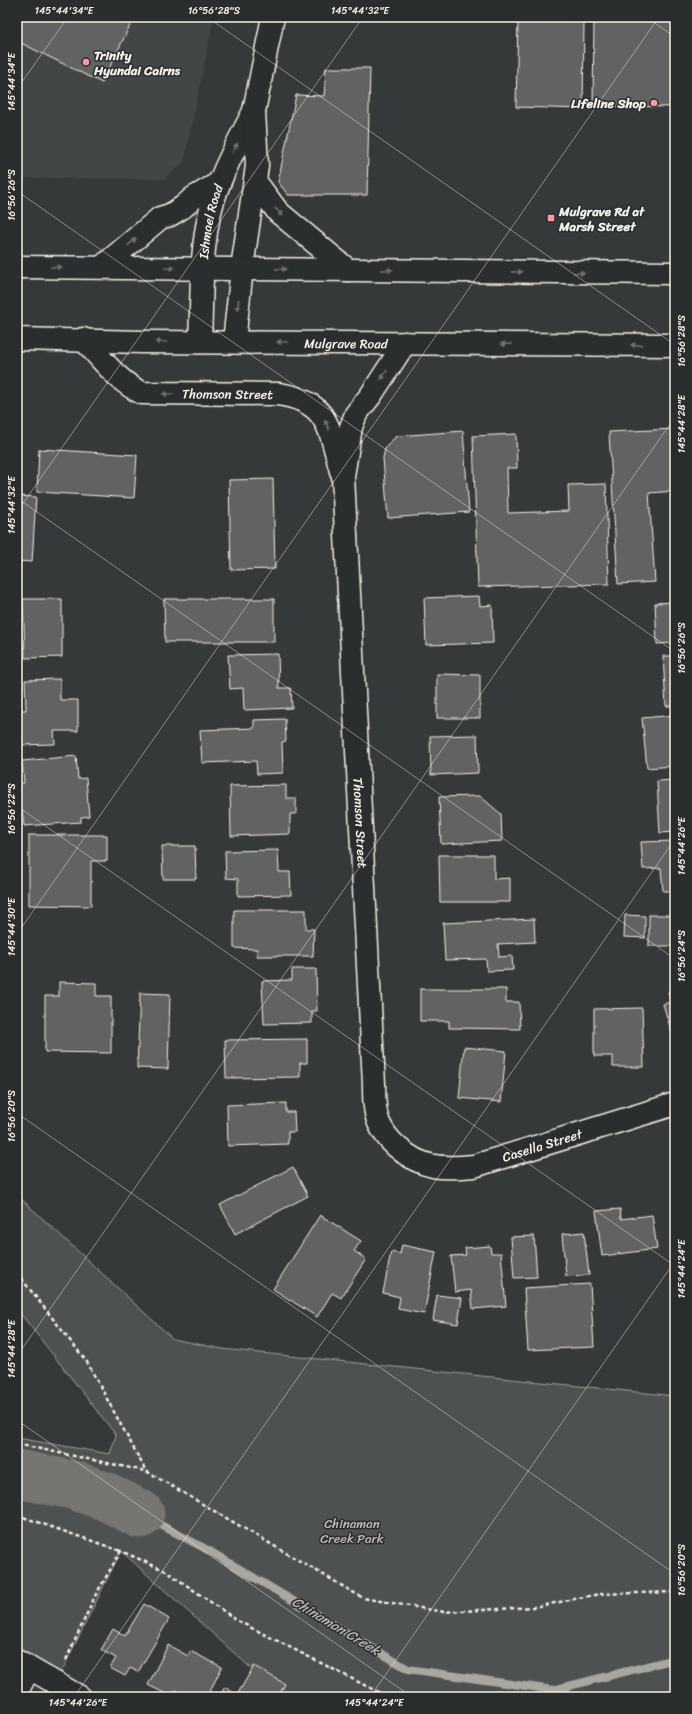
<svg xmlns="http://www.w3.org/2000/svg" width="692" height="1714" viewBox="0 0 692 1714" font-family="Sriracha,sans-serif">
	<rect width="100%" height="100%" fill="#363939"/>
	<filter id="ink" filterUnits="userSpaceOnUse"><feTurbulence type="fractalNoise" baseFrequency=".025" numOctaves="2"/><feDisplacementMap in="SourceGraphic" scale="8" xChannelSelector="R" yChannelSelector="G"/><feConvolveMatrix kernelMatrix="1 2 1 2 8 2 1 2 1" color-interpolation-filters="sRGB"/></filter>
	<g filter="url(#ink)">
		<!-- built -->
		<polygon fill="#434645" points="17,17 214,17 184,162 164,179 17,178"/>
		<!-- green -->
		<polygon fill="#4e514f" stroke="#a1a19c" points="17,1195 173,1339 222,1349 675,1396 675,1697 283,1697 121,1551 56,1683 17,1661 17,1438 110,1454 116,1435 17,1309"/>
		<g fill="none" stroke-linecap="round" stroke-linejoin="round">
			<!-- stream -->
			<polyline stroke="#a8a7a1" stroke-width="8" points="140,1514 206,1549 408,1669 553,1690 675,1659"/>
			<!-- river -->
			<polyline stroke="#757572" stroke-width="49" points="17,1474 73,1485 105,1496 140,1514"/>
		</g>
		<!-- building -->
		<g fill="#616362" stroke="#f4f1e8">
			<polygon points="17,17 134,17 102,83 17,41"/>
			<polygon points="594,17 675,17 675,107 593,106"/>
			<polygon points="518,19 584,21 583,109 516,107"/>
			<polygon points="326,68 370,68 367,195 288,195 278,182 296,95 324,96"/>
			<polygon points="675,429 675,491 649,493 655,582 618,584 609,432"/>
			<polygon points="463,431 469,512 388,518 383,458 385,449 390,442 397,436"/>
			<polygon points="516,434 517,468 507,468 508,513 569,511 568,485 606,484 609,584 478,587 473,436"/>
			<polygon points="39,449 137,455 134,498 37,492"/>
			<polygon points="273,479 275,569 231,570 229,480"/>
			<polygon points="17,496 36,497 32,562 17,561"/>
			<polygon points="479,596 480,606 492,605 493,643 426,645 424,598"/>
			<polygon points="23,599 62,599 62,657 25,658"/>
			<polygon points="164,599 274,599 274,642 165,642"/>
			<polygon points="675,602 675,643 657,644 655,603"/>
			<polygon points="278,654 279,688 291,688 292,708 244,710 243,688 230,689 228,655"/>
			<polygon points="663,656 675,656 675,706 666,706"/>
			<polygon points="437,674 480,675 480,718 437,718"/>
			<polygon points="60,679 60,700 78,700 78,731 54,731 55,744 19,745 18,710 26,710 25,680"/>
			<polygon points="675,715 675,766 647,768 642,718"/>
			<polygon points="285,719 286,741 282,742 283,773 257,774 256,761 202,763 200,730 254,728 254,720"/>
			<polygon points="477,735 478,773 431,775 430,736"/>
			<polygon points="76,756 78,779 86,778 89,816 81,817 81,822 24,826 22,810 17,811 17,783 24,783 22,761"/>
			<polygon points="675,780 675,832 660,833 657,781"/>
			<polygon points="286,785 286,798 296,798 296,814 290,814 290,834 231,836 230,786"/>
			<polygon points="480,796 501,814 502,841 441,844 439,797"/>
			<polygon points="29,835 107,835 107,861 91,861 91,906 29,905"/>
			<polygon points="675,841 675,891 663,891 661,868 643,869 641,842"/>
			<polygon points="162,846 195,846 196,879 163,879"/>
			<polygon points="278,850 279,872 290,872 291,895 238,896 238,879 226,878 225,851"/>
			<polygon points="439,855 494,855 494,879 510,878 510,902 440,902"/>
			<polygon points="234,910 306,910 306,929 314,929 313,956 257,956 257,949 234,948"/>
			<polygon points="625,915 645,916 645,938 624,937"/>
			<rect x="649" y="915" width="26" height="31"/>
			<polygon points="534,919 535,942 498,944 499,957 512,956 513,970 487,971 486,959 445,960 443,923"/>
			<polygon points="292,969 316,969 317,1011 312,1011 312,1023 264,1024 262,981 292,980"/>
			<polygon points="59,982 96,983 96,996 111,996 111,1053 45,1052 45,996 59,996"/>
			<polygon points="420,989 506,989 506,1002 519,1002 520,1029 449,1028 449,1021 420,1021"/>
			<polygon points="675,989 675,1043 663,1004 671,1002 668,992"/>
			<polygon points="140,993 170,994 168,1069 137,1068"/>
			<polygon points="642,1008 644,1067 613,1067 613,1056 594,1056 594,1009"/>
			<polygon points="307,1039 307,1063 300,1063 300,1077 226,1078 225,1040"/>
			<polygon points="464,1047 506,1051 501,1102 459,1098"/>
			<polygon points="286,1103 286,1112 294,1112 295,1132 288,1132 288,1144 228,1146 227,1105"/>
			<polygon points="293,1167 308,1196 235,1234 220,1205"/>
			<polygon points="620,1209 621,1219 652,1215 657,1249 602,1256 596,1211"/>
			<polygon points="320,1215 361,1241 354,1251 366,1259 341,1298 332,1293 317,1317 273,1289"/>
			<polygon points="584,1232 589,1275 566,1276 562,1234"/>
			<polygon points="534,1236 537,1277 514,1278 511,1237"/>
			<polygon points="402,1245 436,1252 424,1314 398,1309 400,1297 383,1293 391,1252 400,1254"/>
			<polygon points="490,1246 491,1253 501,1253 506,1306 473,1309 471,1290 455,1292 451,1256 466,1255 465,1248"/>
			<polygon points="590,1284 594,1347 528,1350 524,1288"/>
			<polygon points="437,1295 462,1298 458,1324 433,1320"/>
			<polygon points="144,1604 169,1619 138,1672 130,1668 125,1676 110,1668 116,1658 101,1650 113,1629 125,1636"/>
			<polygon points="168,1645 188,1656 190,1651 222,1667 207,1697 189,1697 176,1690 172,1697 148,1685"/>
			<polygon points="254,1666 285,1684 278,1697 219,1697 225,1687 237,1695"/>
		</g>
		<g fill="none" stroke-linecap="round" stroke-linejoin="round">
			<!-- minor casing -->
			<g stroke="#f4f1e8" stroke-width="25">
				<g id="minor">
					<path id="s1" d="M83 339C101 358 118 382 142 393L278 394C329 401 329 429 341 471"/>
					<path id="s2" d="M200 342C202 300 200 249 211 208 220 174 238 143 254 111"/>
					<polyline points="234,342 242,268 257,166 254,111 273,17"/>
					<path id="s3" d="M405 343 371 395 356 414 351 427 343 476 374 1084C374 1096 374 1112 379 1123 383 1132 390 1141 397 1147 422 1169 442 1169 474 1166L675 1104"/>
					<polyline points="17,1661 80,1697"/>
					<polyline points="17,1692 29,1668"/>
				</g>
			</g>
			<!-- primary casing -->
			<g stroke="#f4f1e8" stroke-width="25">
				<g id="primary">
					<polyline points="255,181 278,212 348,270"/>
					<polyline points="17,267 675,273"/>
					<polyline points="102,267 160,218 170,215 183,207 193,198 219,183"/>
					<path id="s4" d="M17 339 143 342 675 345"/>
				</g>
			</g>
			<!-- path -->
			<g stroke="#f4f1e8" stroke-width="2.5" stroke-dasharray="4 3" stroke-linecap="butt">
				<polyline points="17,1273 87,1362 146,1471 363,1598 444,1612 535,1607 599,1594 675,1592"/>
				<polyline points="17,1444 145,1471"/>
				<polyline points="17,1515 121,1551"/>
				<polyline points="66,1660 95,1596 121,1551 166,1571 238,1621 388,1697"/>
			</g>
			<!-- minor -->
			<use href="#minor" stroke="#2a2d2e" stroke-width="22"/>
			<!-- primary -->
			<use href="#primary" stroke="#2a2d2e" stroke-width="22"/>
		</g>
		<!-- one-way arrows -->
		<defs><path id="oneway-solid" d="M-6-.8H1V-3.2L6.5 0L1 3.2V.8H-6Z"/></defs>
		<g fill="#71726f">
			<use href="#oneway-solid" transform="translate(235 148) rotate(-63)"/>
			<use href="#oneway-solid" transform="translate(279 212) rotate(46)"/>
			<use href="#oneway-solid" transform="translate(132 242) rotate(-41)"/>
			<use href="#oneway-solid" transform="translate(56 267)"/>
			<use href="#oneway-solid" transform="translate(169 268)"/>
			<use href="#oneway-solid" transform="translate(281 269) rotate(1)"/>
			<use href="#oneway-solid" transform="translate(387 270) rotate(1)"/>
			<use href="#oneway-solid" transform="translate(517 272) rotate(1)"/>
			<use href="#oneway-solid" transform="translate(579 273) rotate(1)"/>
			<use href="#oneway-solid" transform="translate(238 305) rotate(96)"/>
			<use href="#oneway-solid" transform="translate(161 342) rotate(180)"/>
			<use href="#oneway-solid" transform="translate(282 342) rotate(-180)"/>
			<use href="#oneway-solid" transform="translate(506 344) rotate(-179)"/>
			<use href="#oneway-solid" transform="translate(636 345) rotate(-179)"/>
			<use href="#oneway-solid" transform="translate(384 375) rotate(123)"/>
			<use href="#oneway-solid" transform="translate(168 394) rotate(180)"/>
			<use href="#oneway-solid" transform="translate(327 425) rotate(-113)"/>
		</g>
	</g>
	<!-- ticks -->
	<path fill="none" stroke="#f4f1e8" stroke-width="1" stroke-opacity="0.45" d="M207 17 675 345M646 17 675 37M17 89 68 17M17 191 675 652M17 498 675 959M17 512 363 17M17 806 675 1266M17 934 659 17M17 1113 675 1574M17 1356 675 417M17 1420 412 1697M74 1697 675 839M370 1697 675 1261M666 1697 675 1684"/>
	<!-- markers -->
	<g fill="#ff9aa2" stroke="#2a2d2e" stroke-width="1.5">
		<circle cx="86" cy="62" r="4"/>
		<circle cx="654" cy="103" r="4"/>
		<rect x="547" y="214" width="8" height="8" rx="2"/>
	</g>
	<g text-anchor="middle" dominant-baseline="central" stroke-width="3" stroke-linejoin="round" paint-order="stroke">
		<!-- poi labels -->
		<g font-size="13" font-weight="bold" fill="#f4f1e8" stroke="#2a2d2e" text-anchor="start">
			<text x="94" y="55">Trinity<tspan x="94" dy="15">Hyundai Cairns</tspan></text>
			<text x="646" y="103" text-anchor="end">Lifeline Shop</text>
			<text x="559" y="211">Mulgrave Rd at<tspan x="559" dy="15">Marsh Street</tspan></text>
		</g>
		<!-- street labels -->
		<g font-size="13" fill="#f4f1e8" stroke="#2a2d2e">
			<text stroke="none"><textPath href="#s2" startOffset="121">Ishmael Road</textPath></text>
			<text stroke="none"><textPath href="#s4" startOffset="329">Mulgrave Road</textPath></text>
			<text stroke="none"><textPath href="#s1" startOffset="166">Thomson Street</textPath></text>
			<text stroke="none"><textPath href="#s3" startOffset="497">Thomson Street</textPath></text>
			<text stroke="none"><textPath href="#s3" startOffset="982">Casella Street</textPath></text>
		</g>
		<!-- park labels -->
		<g font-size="13" fill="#bab9b2" stroke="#2a2d2e">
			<text x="352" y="1523">Chinaman<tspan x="352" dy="15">Creek Park</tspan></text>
		</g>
		<!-- water labels -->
		<g font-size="14" font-style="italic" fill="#b4b3ad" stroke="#2a2d2e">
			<text transform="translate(336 1626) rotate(31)">Chinaman Creek</text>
		</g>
	</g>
	<!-- margin -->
	<rect width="692" height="1714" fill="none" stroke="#2a2d2e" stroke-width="44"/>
	<rect x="22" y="22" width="648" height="1670" fill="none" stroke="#f4f1e8" stroke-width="1.5"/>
	<g font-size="10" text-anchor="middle" fill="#f4f1e8">
		<text x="64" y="14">145°44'34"E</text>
		<text x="214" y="14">16°56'28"S</text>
		<text x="360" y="14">145°44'32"E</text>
		<text transform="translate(11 82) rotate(-90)" y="4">145°44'34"E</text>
		<text transform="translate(11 195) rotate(-90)" y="4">16°56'26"S</text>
		<text transform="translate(681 341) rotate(-90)" y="4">16°56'28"S</text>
		<text transform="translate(681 424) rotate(-90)" y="4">145°44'28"E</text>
		<text transform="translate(11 505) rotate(-90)" y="4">145°44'32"E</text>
		<text transform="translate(681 648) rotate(-90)" y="4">16°56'26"S</text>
		<text transform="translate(11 809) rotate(-90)" y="4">16°56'22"S</text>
		<text transform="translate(681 846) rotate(-90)" y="4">145°44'26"E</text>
		<text transform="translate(11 927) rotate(-90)" y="4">145°44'30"E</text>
		<text transform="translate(681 956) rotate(-90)" y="4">16°56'24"S</text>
		<text transform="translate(11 1116) rotate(-90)" y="4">16°56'20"S</text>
		<text transform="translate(681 1269) rotate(-90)" y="4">145°44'24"E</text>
		<text transform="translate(11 1349) rotate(-90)" y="4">145°44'28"E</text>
		<text transform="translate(681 1570) rotate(-90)" y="4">16°56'20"S</text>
		<text x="78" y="1706">145°44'26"E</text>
		<text x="374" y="1706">145°44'24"E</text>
	</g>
</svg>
